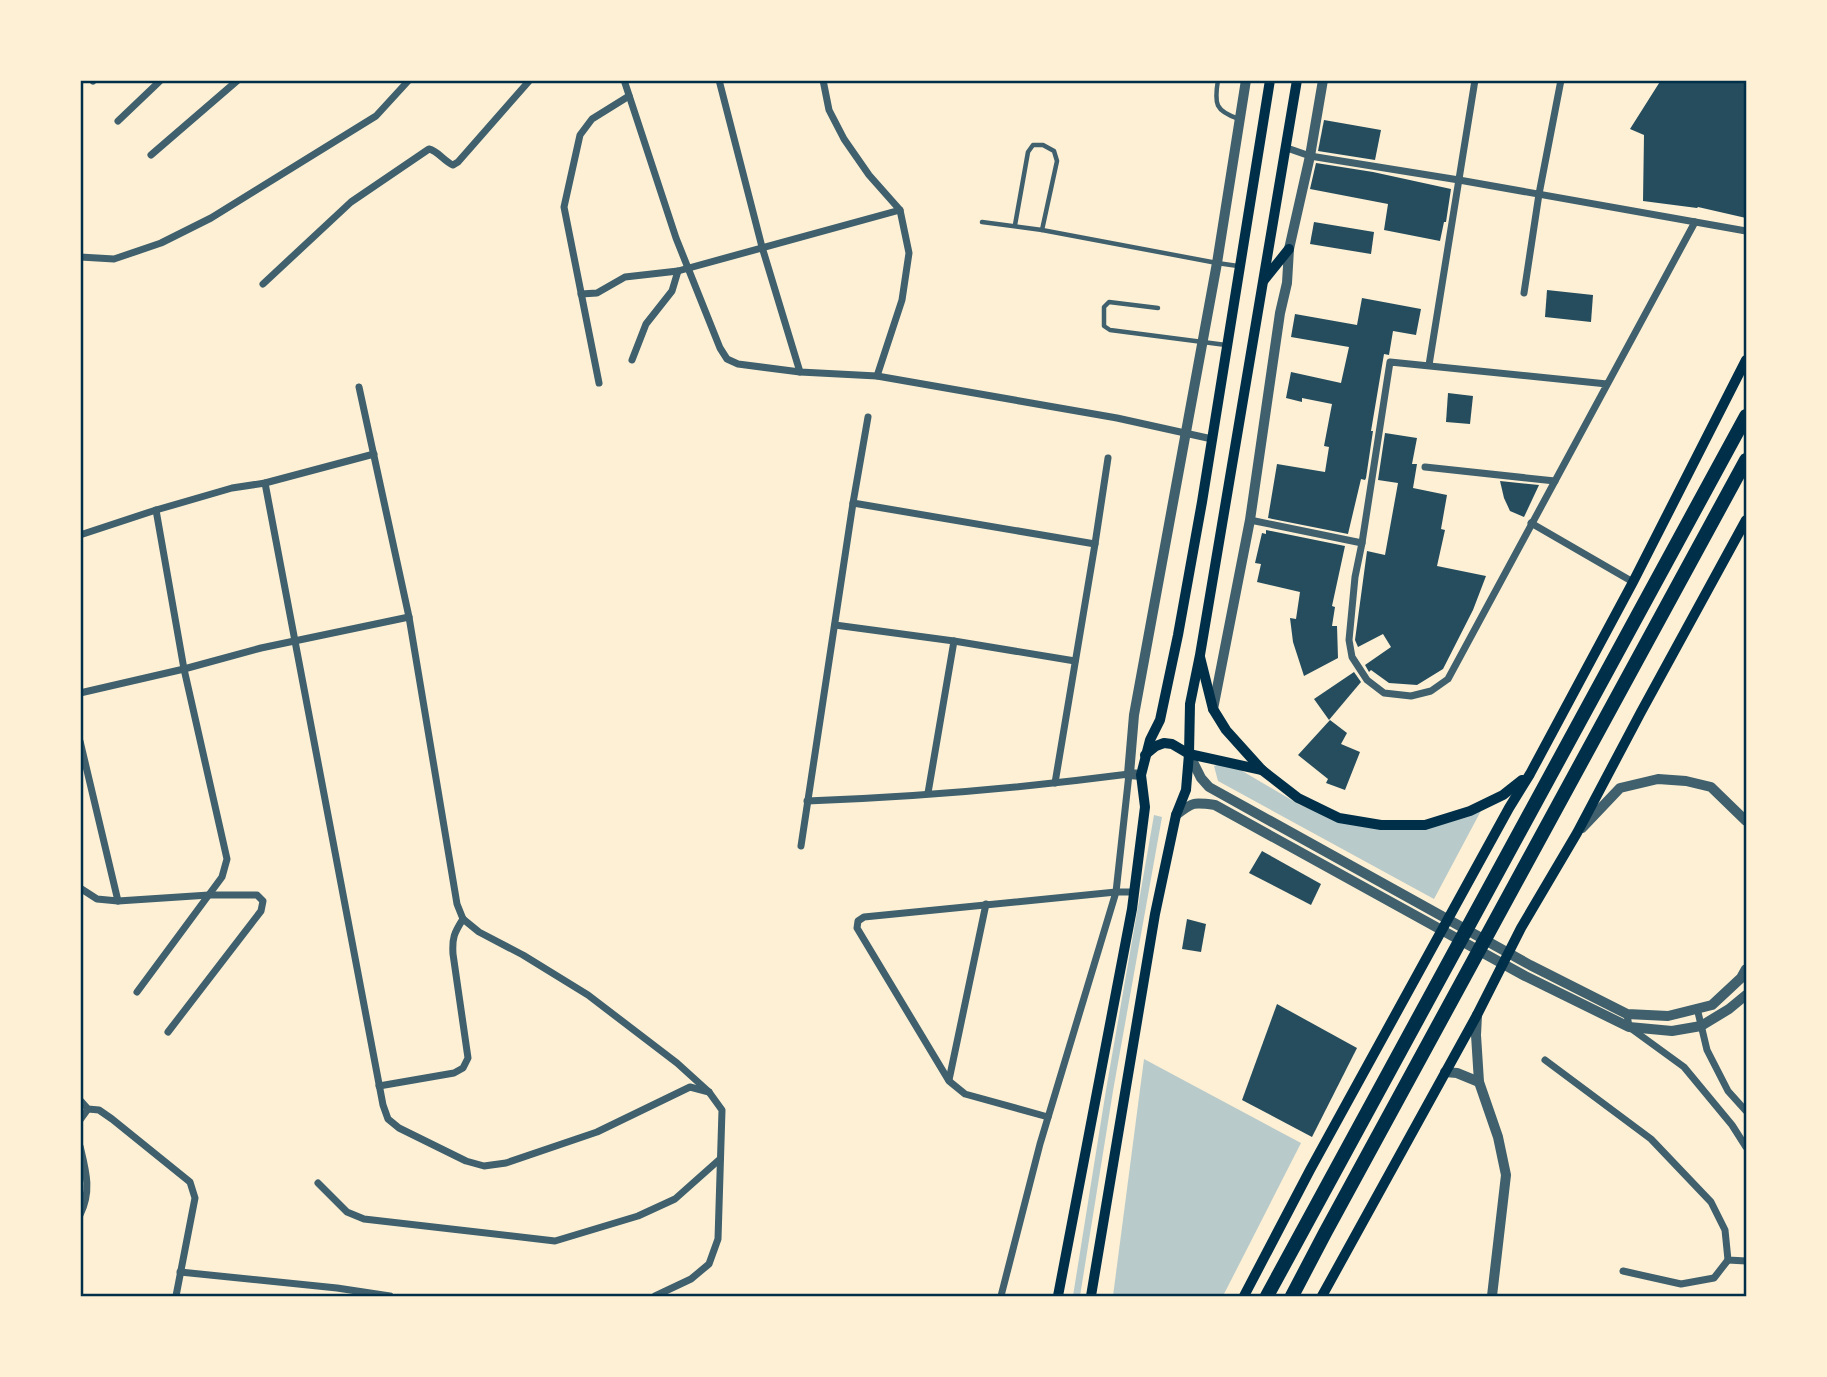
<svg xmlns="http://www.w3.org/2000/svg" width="1827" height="1377" viewBox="0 0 1827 1377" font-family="Georgia,serif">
	<rect width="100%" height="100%" fill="#fdf0d5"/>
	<!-- green -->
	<g fill="#b9caca">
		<polygon points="1227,762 1300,805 1335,819 1426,826 1483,807 1434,899 1218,781 1214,766"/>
		<polygon points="1154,815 1162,817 1113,1091 1080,1296 1073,1296 1106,1090"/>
		<polygon points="1144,1059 1301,1143 1223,1296 1113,1296"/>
	</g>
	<!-- building -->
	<g fill="#264d5e">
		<polygon points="1661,80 1746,80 1746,218 1698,207 1697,208 1643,201 1644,135 1630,129"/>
		<polygon points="1324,120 1381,130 1375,160 1318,151"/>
		<polygon points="1316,163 1373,172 1451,189 1446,222 1444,222 1440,241 1384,230 1388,204 1310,189"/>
		<polygon points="1314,222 1374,232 1371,254 1310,244"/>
		<polygon points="1547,290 1593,295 1591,322 1545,317"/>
		<polygon points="1362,298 1421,309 1416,335 1393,331 1389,355 1384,354 1371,431 1373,431 1366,478 1365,480 1361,479 1348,534 1268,518 1277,464 1325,472 1329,447 1324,446 1332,404 1302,398 1302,402 1286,398 1291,372 1341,383 1349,347 1291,337 1295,314 1357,325"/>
		<polygon points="1448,393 1473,396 1470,424 1446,422"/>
		<polygon points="1385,433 1417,438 1412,464 1417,464 1413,488 1447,495 1441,529 1445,530 1437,566 1486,576 1473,610 1443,669 1417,685 1389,683 1371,670 1369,672 1365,665 1391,647 1383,634 1358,647 1355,640 1367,551 1385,555 1398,483 1378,480"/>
		<polygon points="1500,481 1539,485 1524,517 1510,511 1504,498"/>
		<polygon points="1266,530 1345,546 1332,606 1335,607 1332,626 1337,626 1338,658 1304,676 1293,642 1290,618 1296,619 1300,592 1257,582 1261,564 1255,563 1262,533 1266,534"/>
		<polygon points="1354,672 1361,682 1329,720 1314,699"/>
		<polygon points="1330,720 1347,733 1341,744 1360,752 1345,790 1326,783 1328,779 1298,755"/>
		<polygon points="1262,851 1321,884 1311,905 1249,873"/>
		<polygon points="1187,919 1206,924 1201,952 1182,949"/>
		<polygon points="1277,1004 1357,1048 1312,1137 1242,1100"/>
	</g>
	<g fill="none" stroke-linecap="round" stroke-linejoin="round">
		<!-- service -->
		<g stroke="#3f606c" stroke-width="4.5">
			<path d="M1218 80C1214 104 1215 111 1239 119"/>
			<polyline points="982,222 1042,230 1217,263 1238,266"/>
			<polyline points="1015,225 1028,152 1033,145 1043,145 1054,151 1057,161 1042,230"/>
			<polyline points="1158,308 1109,302 1104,307 1104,326 1110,330 1226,345"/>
		</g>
		<!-- minor -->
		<g stroke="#3f606c" stroke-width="7">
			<polyline points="624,80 676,238 720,348 727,359 738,364 800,372 877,376 1117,418 1212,439"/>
			<polyline points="719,80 762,247 800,372"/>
			<polyline points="823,80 829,110 844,139 869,175 900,210 909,253 902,300 877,376"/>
			<polyline points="93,81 94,80"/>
			<polyline points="118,121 161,80"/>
			<polyline points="1287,148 1310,156 1459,180 1746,231"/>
			<polyline points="151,155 238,80"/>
			<polyline points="80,257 114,259 161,243 211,218 376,116 409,80"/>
			<path d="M263 284 351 202 426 151 429 149C438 151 444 161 453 165L458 162 530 80"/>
			<polyline points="1524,293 1539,194 1561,80"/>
			<polyline points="581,294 597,293 625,277 678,271 900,210"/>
			<polyline points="632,360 646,324 672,291 678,271"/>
			<polyline points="1429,365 1475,80"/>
			<polyline points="599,383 564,207 580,135 592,119 629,96"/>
			<polyline points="1607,384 1390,362 1362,543 1355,577 1349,640 1352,657 1367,680 1384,693 1411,696 1431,691 1448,679 1695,222"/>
			<polyline points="359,387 409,617 457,904 463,919"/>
			<polyline points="1425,467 1555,481"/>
			<polyline points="265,483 383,1105 388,1119 399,1128 466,1161 484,1166 506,1163 597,1132 690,1087 709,1092"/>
			<polyline points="853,503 1095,544"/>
			<polyline points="1250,520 1362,543"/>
			<polyline points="1531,523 1633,582"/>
			<polyline points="80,535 156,510 232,488 265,483 374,454"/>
			<polyline points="835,625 954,641 1075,661"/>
			<polyline points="80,693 184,669 261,648 409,617"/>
			<polyline points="80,741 118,901"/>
			<polyline points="1055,783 1095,544 1108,458"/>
			<polyline points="928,793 954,641"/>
			<path d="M807 801C915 797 1022 788 1129 774L1116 892 1040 1144 1001 1296"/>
			<polyline points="801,846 853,503 868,417"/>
			<polyline points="80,888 97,899 118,901 209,895 257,895 263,901 261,911 168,1032"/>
			<polyline points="463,919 479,932 523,955 588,995 677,1063 709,1092 722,1110 718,1239 709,1264 691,1279 655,1296"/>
			<polyline points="137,992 222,877 227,859 184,669 156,510"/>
			<polyline points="1697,1008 1707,1050 1728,1091 1746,1111"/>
			<polyline points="1627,1014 1629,1027 1684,1067 1732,1125 1746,1147"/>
			<polyline points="1545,1060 1651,1139 1711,1202 1725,1230 1728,1260 1746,1261"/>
			<polyline points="949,1080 986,904"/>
			<path d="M379 1086 454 1073 463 1068 468 1058 453 954C452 938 454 933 463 919"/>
			<polyline points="80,1100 88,1109 99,1110 112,1119 190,1182 195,1198 176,1296"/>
			<polyline points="1048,1117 965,1094 949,1081 857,928 858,921 864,917 1116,892 1134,892"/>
			<polyline points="80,1120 88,1109"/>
			<path d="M80 1146C86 1171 92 1191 80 1215"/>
			<polyline points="318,1183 347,1212 364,1219 555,1241 638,1216 675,1199 720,1159"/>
			<polyline points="1623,1271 1681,1284 1714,1278 1728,1260"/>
			<polyline points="180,1272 337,1288 390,1296"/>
		</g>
		<!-- tertiary -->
		<g stroke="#3f606c" stroke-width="10">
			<polyline points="1213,709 1250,520 1280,313 1287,283 1289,249 1310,156 1323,80"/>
			<polyline points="1189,754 1201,778 1209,787 1530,965 1627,1014 1668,1016 1712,1005 1741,978 1746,969"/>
			<polyline points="1141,775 1129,774 1134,715 1217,263 1246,80"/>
			<path d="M1176 815C1193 802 1193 802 1215 805L1525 976 1629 1027 1672 1031 1701 1026 1729 1009 1746 995"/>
			<polyline points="1582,828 1620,788 1658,779 1686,781 1711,787 1746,821"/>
			<polyline points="1477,1015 1476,1035 1479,1082 1498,1137 1506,1175 1492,1296"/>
			<polyline points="1445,1072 1457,1073 1479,1082"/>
		</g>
		<!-- secondary -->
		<g stroke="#003049" stroke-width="10">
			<polyline points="1264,280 1289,249"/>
			<polyline points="1200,657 1213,709 1226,730 1262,770 1298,798 1339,818 1381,825 1425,825 1470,811 1503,795 1522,780"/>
			<polyline points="1145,755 1156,746 1164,743 1172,744 1189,754 1262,770"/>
			<polyline points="1058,1296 1132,909 1145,807 1141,775 1150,740 1160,720 1178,635 1202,502 1270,80"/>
			<polyline points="1091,1296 1155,914 1176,815 1186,790 1189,754 1190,704 1200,655 1297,80"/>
			<polyline points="1244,1296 1310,1170 1509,808 1530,774 1633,582 1746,360"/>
			<polyline points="1322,1296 1477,1015 1521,928 1577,833 1641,712 1746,520"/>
		</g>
		<!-- trunk -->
		<g stroke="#003049" stroke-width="14">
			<polyline points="1267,1296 1746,416"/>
			<polyline points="1292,1296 1325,1233 1746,460"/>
		</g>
	</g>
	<!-- border -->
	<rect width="1827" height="1377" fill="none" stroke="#fdf0d5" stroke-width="164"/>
	<rect x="82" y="82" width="1663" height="1213" fill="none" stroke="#003049" stroke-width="2.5"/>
</svg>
